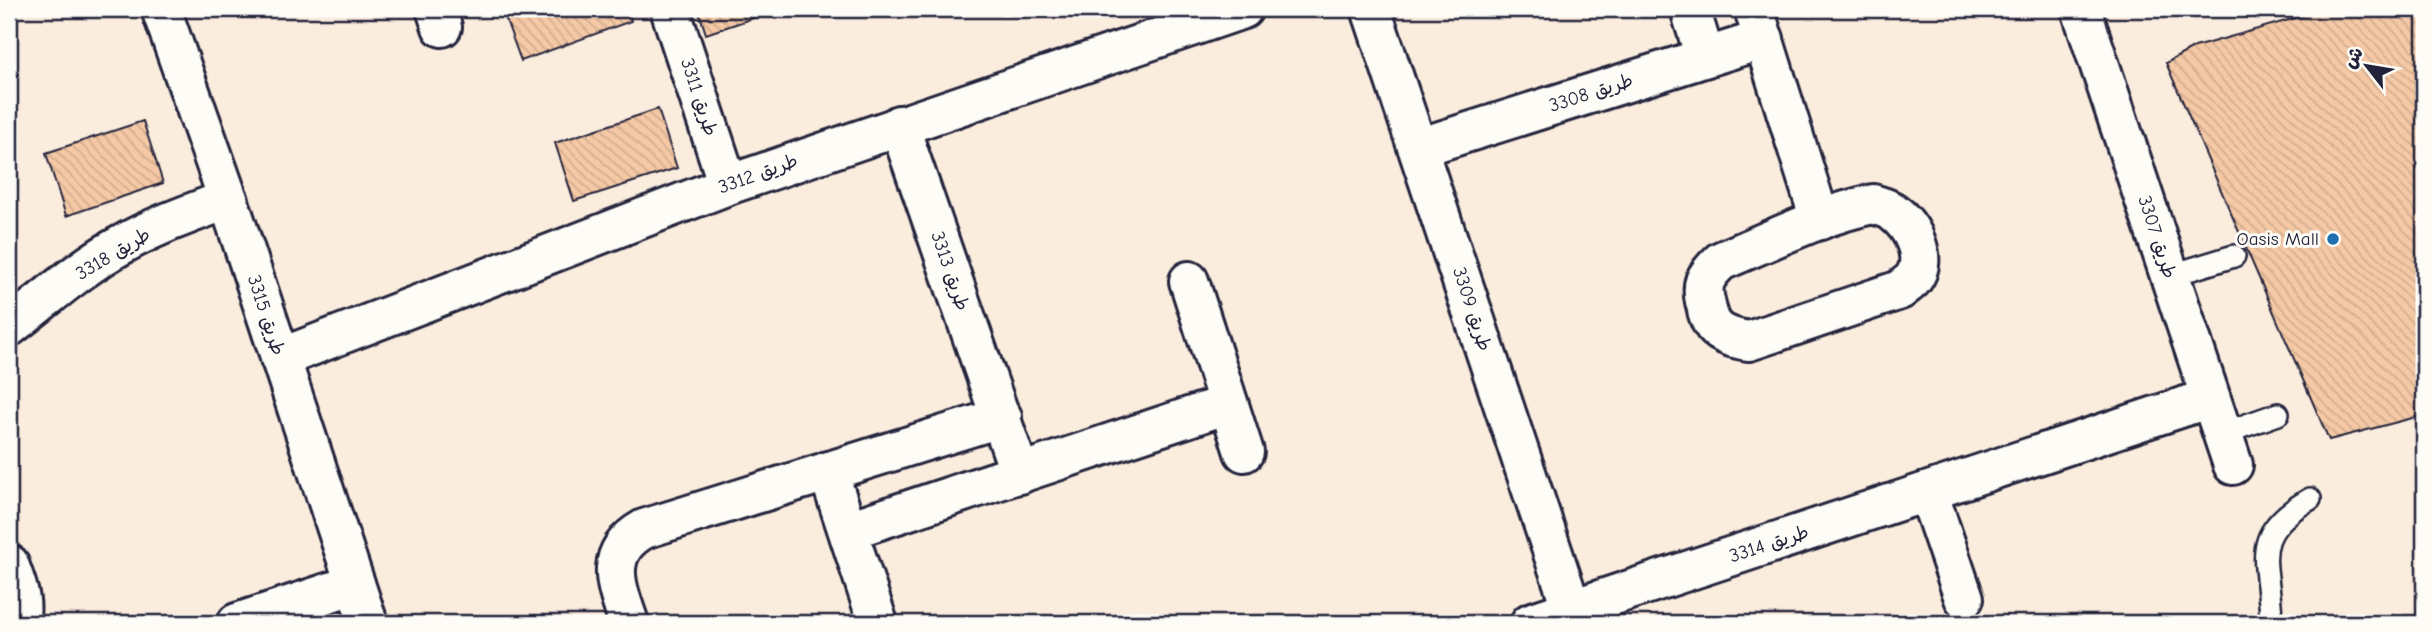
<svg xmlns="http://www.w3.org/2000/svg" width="2433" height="632" viewBox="0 0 2433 632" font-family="'Comic Neue','Playpen Sans Arabic',sans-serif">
	<defs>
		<pattern id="building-back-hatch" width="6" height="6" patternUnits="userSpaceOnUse" patternTransform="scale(1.75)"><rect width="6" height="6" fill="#f5c9a5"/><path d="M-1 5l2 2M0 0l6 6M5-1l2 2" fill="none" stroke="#d2ac8f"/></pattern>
	</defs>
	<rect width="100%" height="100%" fill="#fbedde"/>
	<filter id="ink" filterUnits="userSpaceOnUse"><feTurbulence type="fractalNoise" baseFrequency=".0143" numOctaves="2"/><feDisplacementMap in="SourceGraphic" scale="14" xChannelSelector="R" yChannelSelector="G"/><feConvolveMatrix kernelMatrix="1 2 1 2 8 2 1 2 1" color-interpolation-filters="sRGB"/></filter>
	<g filter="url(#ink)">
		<!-- building -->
		<g fill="url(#building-back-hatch)" stroke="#22223b" stroke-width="2">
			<polygon points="502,9 627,9 631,21 521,61"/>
			<polygon points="698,9 773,9 774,11 706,34"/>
			<polygon points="2327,9 2424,9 2424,415 2329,440 2166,63 2195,47"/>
			<polygon points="658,109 677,168 574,201 555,143"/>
			<polygon points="143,121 163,183 66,216 46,153"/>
		</g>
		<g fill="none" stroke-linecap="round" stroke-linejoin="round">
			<!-- service casing -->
			<g stroke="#22223b" stroke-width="26">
				<g id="service">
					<polyline points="2169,276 2234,256"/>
					<polyline points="2224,433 2278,414"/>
					<path d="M2271 623C2271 564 2244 537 2310 499"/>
				</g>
			</g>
			<!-- minor casing -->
			<g stroke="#22223b" stroke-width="44">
				<g id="minor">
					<polyline points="161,9 228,199 368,623"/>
					<polyline points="436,9 442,27"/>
					<polyline points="670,9 728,185"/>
					<polyline points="1371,9 1572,610"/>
					<polyline points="1690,9 1705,57"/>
					<polyline points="1754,9 1820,220"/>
					<polyline points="2081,9 2233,465"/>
					<polyline points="899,125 1020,474"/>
					<polyline points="1418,148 1764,39"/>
					<path d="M1873 204C1879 206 1888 208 1893 212 1912 226 1929 258 1913 279 1910 283 1904 286 1900 290L1749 341C1737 339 1722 336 1714 326 1710 321 1707 311 1706 305 1700 284 1705 276 1721 261 1770 241 1820 215 1873 204Z"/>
					<polyline points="1189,281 1244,452"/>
					<path d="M9 327C46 299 82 266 123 244 156 225 193 213 228 199"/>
					<polyline points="280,358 728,185 1243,9"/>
					<polyline points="828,471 878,623"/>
					<polyline points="1928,492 1964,598"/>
					<polyline points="849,530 1228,404"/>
					<path d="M9 564C16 584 25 603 18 623"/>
					<polyline points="237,623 355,584"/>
					<path d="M629 623C616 585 602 553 644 529L1002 417"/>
					<polyline points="1530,623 2210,398"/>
				</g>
			</g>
			<!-- service -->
			<use href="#service" stroke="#fdfcf7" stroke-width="21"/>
			<!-- minor -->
			<use href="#minor" stroke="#fdfcf7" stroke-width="38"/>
		</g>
	</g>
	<!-- markers -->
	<circle fill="#1f6fb2" stroke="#fdfcf7" stroke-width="2.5" cx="2333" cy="239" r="7"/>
	<g text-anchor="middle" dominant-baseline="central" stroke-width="6" stroke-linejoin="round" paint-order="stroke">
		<!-- street labels -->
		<g font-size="19" fill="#22223b" stroke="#fdfcf7">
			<text transform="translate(1591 93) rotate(-18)">طريق 3308</text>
			<text transform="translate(699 97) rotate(72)">طريق 3311</text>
			<text transform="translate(758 174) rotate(-20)">طريق 3312</text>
			<text transform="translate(2157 237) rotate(72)">طريق 3307</text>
			<text transform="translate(113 254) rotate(-31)">طريق 3318</text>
			<text transform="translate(950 271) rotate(71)">طريق 3313</text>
			<text transform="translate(1472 309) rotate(72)">طريق 3309</text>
			<text transform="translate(266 315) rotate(72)">طريق 3315</text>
			<text transform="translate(1769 544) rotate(-18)">طريق 3314</text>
		</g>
		<!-- poi labels -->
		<g font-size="19" fill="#22223b" stroke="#fdfcf7" text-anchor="end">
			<text x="2319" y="239">Oasis Mall</text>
		</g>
	</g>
	<!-- margin -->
	<rect width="2433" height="632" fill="none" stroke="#fdfcf7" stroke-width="35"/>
	<rect x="18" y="18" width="2398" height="597" fill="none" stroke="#22223b" stroke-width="2.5" filter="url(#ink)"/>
	<!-- north arrow -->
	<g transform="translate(2367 66) rotate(301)" stroke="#fdfcf7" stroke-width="5" paint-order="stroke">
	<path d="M0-5L12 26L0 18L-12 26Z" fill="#22223b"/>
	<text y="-10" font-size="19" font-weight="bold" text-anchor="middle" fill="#22223b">ش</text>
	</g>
</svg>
